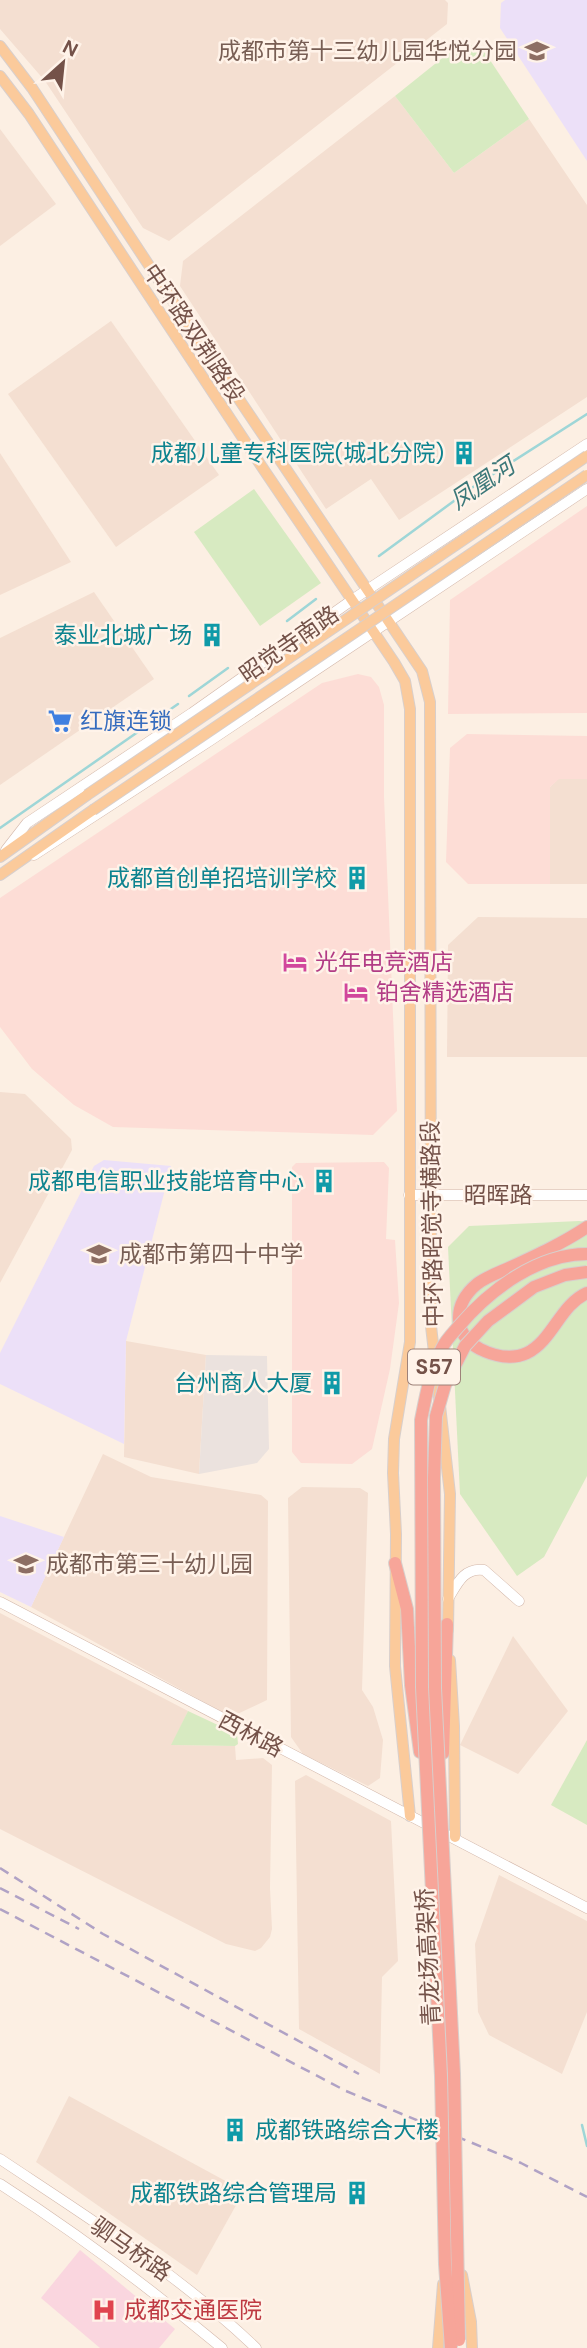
<svg xmlns="http://www.w3.org/2000/svg" width="587" height="2348" viewBox="0 0 587 2348" font-family="'DM Sans','Noto Sans SC',sans-serif">
	<rect width="100%" height="100%" fill="#fcefe3"/>
	<!-- residential -->
	<g fill="#f4dfd1">
		<polygon points="0,0 445,0 448,3 447,24 169,241 143,228 45,81 0,29"/>
		<polygon points="395,96 454,173 529,119 587,205 587,397 399,520 371,479 326,509 180,286 183,261"/>
		<polygon points="0,129 56,204 0,246"/>
		<polygon points="111,321 219,475 116,547 8,394"/>
		<polygon points="0,453 71,562 0,595"/>
		<polygon points="94,592 154,679 0,785 0,638"/>
		<polygon points="558,779 587,779 587,884 550,884 550,787"/>
		<polygon points="478,917 587,918 587,1057 447,1057 448,945"/>
		<polygon points="0,1092 25,1094 71,1139 72,1150 0,1283"/>
		<polygon points="126,1341 206,1355 199,1474 124,1457"/>
		<polygon points="103,1454 151,1477 261,1495 268,1501 267,1700 231,1717 31,1607"/>
		<polygon points="302,1487 360,1488 368,1493 362,1690 373,1707 383,1740 380,1778 368,1786 303,1754 291,1737 288,1498"/>
		<polygon points="0,1613 188,1711 172,1745 235,1746 236,1760 263,1758 272,1765 270,1888 272,1929 270,1937 261,1948 255,1951 226,1944 0,1829"/>
		<polygon points="513,1636 568,1711 518,1774 460,1745"/>
		<polygon points="306,1775 391,1821 398,1961 382,1977 380,2074 299,2029 295,1781"/>
		<polygon points="499,1875 587,1921 587,2012 562,2074 489,2035 478,2012 475,1944"/>
		<polygon points="69,2096 244,2191 197,2275 36,2162"/>
	</g>
	<!-- commercial -->
	<g fill="#fdddd6">
		<polygon points="587,506 587,713 448,714 450,600"/>
		<polygon points="358,674 371,677 379,687 384,705 384,797 397,1111 373,1135 113,1127 74,1105 32,1069 0,1027 0,898 322,683"/>
		<polygon points="467,734 587,736 587,779 559,779 550,787 550,884 468,884 446,862 450,748"/>
		<polygon points="384,1162 389,1168 386,1239 395,1240 399,1303 390,1369 372,1449 352,1464 301,1463 292,1452 292,1167 296,1163"/>
	</g>
	<!-- industrial -->
	<polygon fill="#ebe2de" points="206,1355 267,1356 269,1449 257,1463 199,1474"/>
	<!-- education -->
	<g fill="#ece0f8">
		<polygon points="505,0 587,0 587,161 500,28 501,3"/>
		<polygon points="104,1160 171,1166 126,1341 124,1444 0,1384 0,1353 94,1166"/>
		<polygon points="0,1516 64,1537 31,1607 0,1592"/>
	</g>
	<!-- medical -->
	<polygon fill="#fad6df" points="80,2250 175,2329 159,2348 100,2348 41,2298"/>
	<!-- green -->
	<g fill="#d7eac1">
		<polygon points="461,43 482,48 529,119 454,173 395,96"/>
		<polygon points="254,489 321,583 260,626 194,532"/>
		<polygon points="579,1221 587,1222 587,1476 544,1557 517,1576 460,1494 448,1247 469,1226"/>
		<polygon points="188,1711 237,1734 238,1744 235,1746 171,1745"/>
		<polygon points="587,1740 587,1825 551,1805"/>
	</g>
	<g fill="none" stroke-linecap="round" stroke-linejoin="round">
		<!-- stream -->
		<g stroke="#9ed6d7" stroke-width="2.5">
			<polyline points="379,556 473,487 587,414"/>
			<polyline points="287,621 316,599"/>
			<polyline points="189,696 228,668"/>
			<polyline points="0,828 178,704"/>
			<polyline points="582,2125 587,2146"/>
		</g>
		<!-- secondary casing -->
		<g stroke="#d2b6a9" stroke-width="11">
			<g id="secondary">
				<polyline points="6,850 27,823 192,713 352,600 587,444"/>
				<polyline points="34,855 211,740 587,489"/>
				<polyline points="409,1195 587,1195"/>
				<path d="M448 1599C457 1584 464 1567 484 1570L519 1601"/>
				<polyline points="0,1602 587,1908"/>
				<path d="M0 2159C87 2217 180 2275 256 2348"/>
				<path d="M0 2184C78 2234 151 2289 222 2348"/>
			</g>
		</g>
		<!-- primary casing -->
		<g stroke="#d8cfcc" stroke-width="12">
			<g id="primary">
				<polyline points="0,46 32,88 154,273 422,671 430,702 431,1326 450,1494 448,1630"/>
				<polyline points="0,76 29,114 264,470 394,662 405,681 410,709 410,1342 394,1439 393,1473 396,1534 395,1666 410,1816"/>
				<polyline points="0,857 87,795"/>
				<polyline points="0,875 93,810"/>
				<polyline points="450,1660 454,1726 455,1837"/>
				<polyline points="462,2275 471,2322 472,2348"/>
				<polyline points="438,2348 443,2284"/>
			</g>
		</g>
		<!-- highway casing -->
		<g stroke="#d8cfcc" stroke-width="14">
			<g id="highway">
				<path d="M587 1227C563 1243 537 1255 511 1267 500 1272 486 1277 477 1284 453 1304 452 1334 480 1349 494 1356 512 1360 527 1353 553 1340 560 1305 587 1293"/>
				<polyline points="395,1563 407,1609 411,1685 420,1752"/>
				<polyline points="443,1753 447,1624"/>
			</g>
		</g>
		<!-- secondary -->
		<use href="#secondary" stroke="#fff" stroke-width="10"/>
		<!-- primary -->
		<use href="#primary" stroke="#fbca9b" stroke-width="10"/>
		<!-- highway -->
		<use href="#highway" stroke="#f7a599" stroke-width="12"/>
		<!-- rail -->
		<g stroke="#b0a2c5" stroke-width="2.5" stroke-dasharray="10 7" stroke-linecap="butt">
			<polyline points="0,1868 103,1934 359,2074"/>
			<polyline points="0,1888 79,1929"/>
			<polyline points="0,1909 346,2091 521,2163 587,2197"/>
		</g>
		<!-- primary-bridge casing -->
		<g stroke="#d8cfcc" stroke-width="12" stroke-linecap="butt">
			<g id="primary-bridge">
				<polyline points="87,795 587,456"/>
				<polyline points="93,810 587,475"/>
			</g>
		</g>
		<!-- highway-bridge casing -->
		<g stroke="#d8cfcc" stroke-width="14" stroke-linecap="butt">
			<g id="highway-bridge">
				<polyline points="459,2340 454,2074 435,1688 434,1478 436,1416 445,1385 465,1346 488,1321 534,1287 565,1275 587,1272"/>
				<path d="M451 2348 445 2264 441 2076 422 1687 421 1420C426 1395 430 1371 442 1348 446 1340 453 1333 459 1326 490 1290 537 1254 587 1254"/>
			</g>
		</g>
		<!-- primary-bridge -->
		<use href="#primary-bridge" stroke="#fbca9b" stroke-width="10"/>
		<!-- highway-bridge -->
		<use href="#highway-bridge" stroke="#f7a599" stroke-width="12"/>
	</g>
	<!-- icons -->
	<defs>
		<g id="school-bare" transform="scale(1.89)"><path d="M0-5L7-2L0 1L-7-2ZM-4 1L0 2.5L4 1V4Q0 6-4 4Z" fill="#8d6e63" stroke="#fff3e9" stroke-width="2.5" paint-order="stroke"/></g>
		<g id="building-bare" transform="scale(1.89)"><path d="M-4-6H4V6H1V3H-1V6H-4ZM-2.5-4.3h1.7v1.8h-1.7ZM.8-4.3h1.7v1.8H.8ZM-2.5-1h1.7V.8h-1.7ZM.8-1h1.7V.8H.8Z" fill="#0f9aa8" stroke="#fff3e9" stroke-width="2.5" paint-order="stroke"/></g>
		<g id="supermarket-bare" transform="scale(1.89)"><path d="M-6-5.5h2.5l.6 2H6L4.5 2H-2.5L-4.4-4H-6ZM-1.5 3.2a1.3 1.3 0 1 0 .1 0ZM3 3.2a1.3 1.3 0 1 0 .1 0Z" fill="#3f7fe0" stroke="#fff3e9" stroke-width="2.5" paint-order="stroke"/></g>
		<g id="hotel-bare" transform="scale(1.89)"><path d="M-6-4.5h1.5V1H6V5H4.5V3h-9V5H-6ZM-4 0a1.8 1.8 0 1 1 3.6 0ZM.5 0V-2.5h3Q6-2.5 6 0Z" fill="#d1479c" stroke="#fff3e9" stroke-width="2.5" paint-order="stroke"/></g>
		<g id="hospital-bare" transform="scale(1.89)"><path d="M-5-5h3v3.5h4V-5h3V5h-3V1.5h-4V5h-3Z" fill="#e0444e" stroke="#fff3e9" stroke-width="2.5" paint-order="stroke"/></g>
	</defs>
	<g fill-rule="evenodd">
		<use href="#school-bare" x="537" y="51"/>
		<use href="#building-bare" x="464" y="453"/>
		<use href="#building-bare" x="212" y="635"/>
		<use href="#supermarket-bare" x="60" y="721"/>
		<use href="#building-bare" x="357" y="878"/>
		<use href="#hotel-bare" x="295" y="962"/>
		<use href="#hotel-bare" x="356" y="992"/>
		<use href="#building-bare" x="324" y="1181"/>
		<use href="#school-bare" x="99" y="1254"/>
		<use href="#building-bare" x="332" y="1383"/>
		<use href="#school-bare" x="26" y="1564"/>
		<use href="#building-bare" x="235" y="2130"/>
		<use href="#building-bare" x="357" y="2193"/>
		<use href="#hospital-bare" x="104" y="2310"/>
	</g>
	<g text-anchor="middle" dominant-baseline="central" stroke-width="5" stroke-linejoin="round" paint-order="stroke">
		<!-- shield labels -->
		<rect fill="#fff3e9" stroke="#9e8279" stroke-width="2" x="408" y="1349.5" width="52" height="35" rx="5"/>
		<g font-size="21" font-weight="bold" fill="#745249">
			<text x="434" y="1367">S57</text>
		</g>
		<!-- education labels -->
		<g font-size="23" fill="#785e54" stroke="#fff3e9" text-anchor="start">
			<text x="517" y="51" text-anchor="end">成都市第十三幼儿园华悦分园</text>
			<text x="119" y="1254">成都市第四十中学</text>
			<text x="46" y="1564">成都市第三十幼儿园</text>
		</g>
		<!-- street labels -->
		<g font-size="23" fill="#745249" stroke="#fff3e9">
			<text transform="translate(194 333) rotate(56)">中环路双荆路段</text>
			<text transform="translate(289 644) rotate(-35)">昭觉寺南路</text>
			<text x="498" y="1195">昭晖路</text>
			<text transform="translate(432 1224) rotate(-91)">中环路昭觉寺横路段</text>
			<text transform="translate(251 1734) rotate(28)">西林路</text>
			<text transform="translate(428 1957) rotate(-93)">青龙场高架桥</text>
			<text transform="translate(131 2249) rotate(35)">驷马桥路</text>
		</g>
		<!-- culture labels -->
		<g font-size="23" fill="#0d838f" stroke="#fff3e9" text-anchor="end">
			<text x="444" y="453">成都儿童专科医院(城北分院)</text>
			<text x="192" y="635">泰业北城广场</text>
			<text x="337" y="878">成都首创单招培训学校</text>
			<text x="304" y="1181">成都电信职业技能培育中心</text>
			<text x="312" y="1383">台州商人大厦</text>
			<text x="255" y="2130" text-anchor="start">成都铁路综合大楼</text>
			<text x="337" y="2193">成都铁路综合管理局</text>
		</g>
		<!-- shop labels -->
		<g font-size="23" fill="#366cbe" stroke="#fff3e9" text-anchor="start">
			<text x="80" y="721">红旗连锁</text>
		</g>
		<!-- hotel labels -->
		<g font-size="23" fill="#b23c85" stroke="#fff3e9" text-anchor="start">
			<text x="315" y="962">光年电竞酒店</text>
			<text x="376" y="992">铂舍精选酒店</text>
		</g>
		<!-- health labels -->
		<g font-size="23" fill="#be3a42" stroke="#fff3e9" text-anchor="start">
			<text x="124" y="2310">成都交通医院</text>
		</g>
		<!-- water labels -->
		<g font-size="24" font-style="italic" fill="#3c7879" stroke="#fff3e9">
			<text transform="translate(482 483) rotate(-34)">凤凰河</text>
		</g>
	</g>
	<!-- north arrow -->
	<g transform="translate(63 63) rotate(27)" stroke="#fff3e9" stroke-width="5" paint-order="stroke">
	<path d="M0-5L12 26L0 18L-12 26Z" fill="#745249"/>
	<text y="-10" font-size="19" font-weight="bold" text-anchor="middle" fill="#745249">N</text>
	</g>
</svg>
